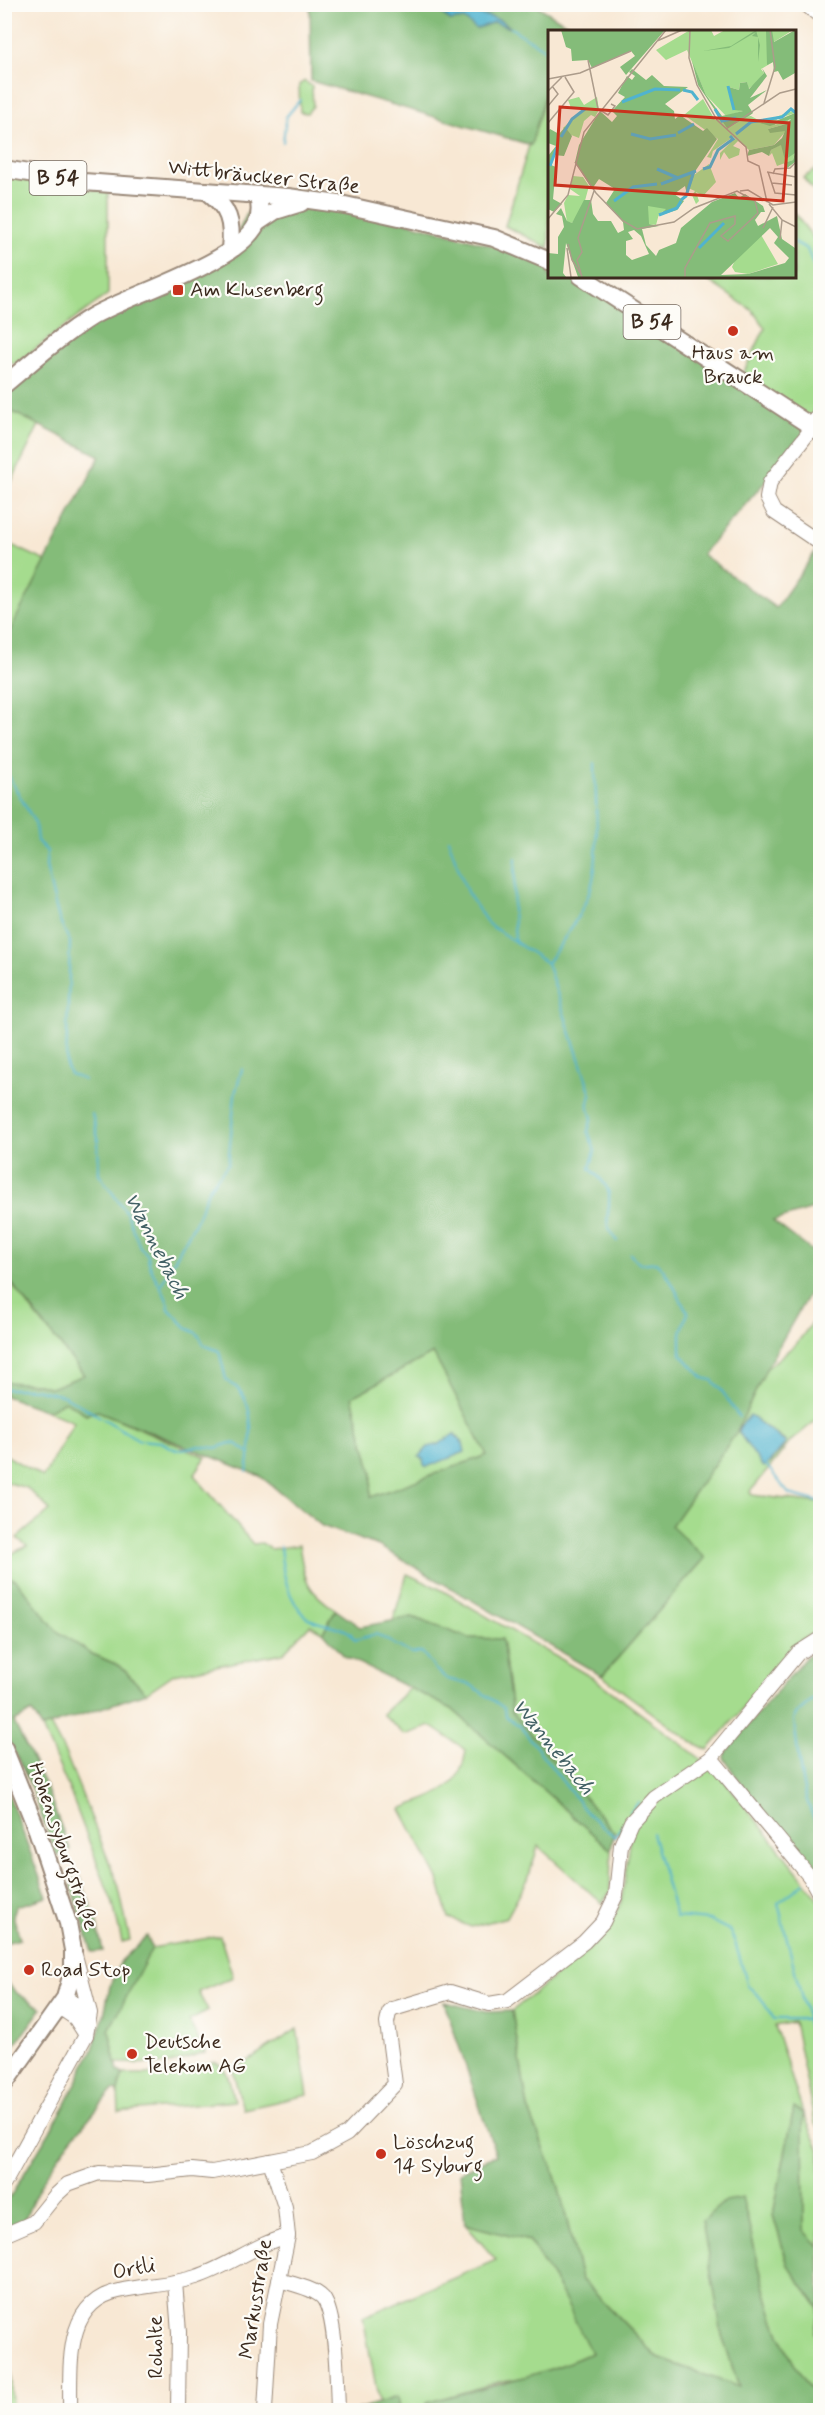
<svg xmlns="http://www.w3.org/2000/svg" width="825" height="2415" viewBox="0 0 825 2415" font-family="Mynerve,sans-serif">
	<rect width="100%" height="100%" fill="#fdfcf7"/>
	<filter id="ink" filterUnits="userSpaceOnUse"><feTurbulence type="fractalNoise" baseFrequency=".0167" numOctaves="2"/><feDisplacementMap in="SourceGraphic" scale="12" xChannelSelector="R" yChannelSelector="G"/><feConvolveMatrix kernelMatrix="1 2 1 2 8 2 1 2 1" color-interpolation-filters="sRGB"/></filter>
	<filter id="wash" filterUnits="userSpaceOnUse"><feTurbulence type="fractalNoise" baseFrequency=".008" numOctaves="4" result="noise"/><feDisplacementMap in="SourceGraphic" scale="24" xChannelSelector="R" yChannelSelector="G"/><feGaussianBlur stdDeviation="1.35" result="paint"/><feColorMatrix in="noise" values="0 0 0 0 0 0 0 0 0 0 0 0 0 0 0 0 0 1.4 0 .05"/><feComposite in="paint" operator="in"/></filter>
	<g filter="url(#wash)">
		<rect width="100%" height="100%" fill="#f8e8d4"/>
		<!-- green -->
		<g fill="#a5dc8e" stroke="#708356" stroke-width="1.5" fill-rule="evenodd">
			<polygon points="305,81 312,87 313,106 307,113 300,112 299,85"/>
			<polygon points="548,82 549,82 549,248 505,226"/>
			<polygon points="820,167 820,198 803,178"/>
			<polygon points="4,175 108,192 108,294 15,364 5,360"/>
			<polygon points="794,213 820,246 820,410 813,427 740,380 765,328 753,311 701,276 794,276"/>
			<polygon points="5,408 39,425 5,495"/>
			<polygon points="5,542 46,561 5,642"/>
			<polygon points="4,1275 84,1375 51,1388 38,1384 5,1382"/>
			<path d="M820 1312V1417L791 1441 750 1492 752 1495 820 1503V1631L802 1639 708 1750 692 1742 602 1676 705 1558 670 1526 736 1433 766 1369 797 1343ZM750 1415 785 1441 784 1447 769 1464 738 1430Z"/>
			<polygon points="433,1353 487,1455 370,1498 372,1473 352,1397"/>
			<path d="M65 1401 86 1414 98 1411 206 1457 194 1475 253 1544 262 1543 271 1549 299 1545C305 1580 305 1590 336 1610L323 1632 310 1625 283 1653 174 1674 146 1693 120 1666 90 1653 57 1631 16 1580 5 1575V1557L27 1546 17 1538 50 1510 27 1488 5 1482 4 1454 43 1477 74 1422 47 1411Z"/>
			<path d="M407 1574 438 1588 596 1680 717 1771 820 1900V2129L815 2124 794 2022 775 2026 803 2113 820 2150V2247L804 2231 803 2113 794 2109 773 2215 788 2265 819 2308 815 2332 820 2343V2399C771 2349 760 2264 742 2198L722 2335 739 2388 658 2358 581 2279 558 2184 528 2108 512 2011 601 1939 621 1903 631 1837 614 1832 512 1712 502 1639 468 1638 412 1617 393 1621Z"/>
			<path d="M410 1688 452 1709 611 1850 610 1892 602 1903 538 1846 528 1879 507 1917 471 1927 449 1918 438 1879 401 1809C436 1794 460 1792 466 1750L431 1726 405 1735 382 1714Z"/>
			<polygon points="50,1725 66,1755 118,1884 130,1940 122,1942 113,1904 69,1789 42,1728"/>
			<polygon points="220,1936 233,1977 198,1992 208,2011 189,2021 205,2053 170,2064 116,2063 109,2030 152,1948"/>
			<polygon points="297,2029 308,2095 243,2109 233,2071"/>
			<path d="M213 2062C230 2066 230 2086 234 2101L119 2112 118 2091 123 2074H166Z"/>
			<polygon points="465,2224 529,2241 559,2288 592,2353 536,2376 502,2381 426,2403 428,2410 399,2410 397,2397 379,2403 363,2317 496,2260"/>
			<polygon points="10,2354 12,2410 5,2410 5,2360"/>
		</g>
		<!-- forest -->
		<g fill="#84bc79" stroke="#60734c" stroke-width="1.5" fill-rule="evenodd">
			<polygon points="310,5 539,5 539,7 578,31 549,32 549,82 531,145 311,81"/>
			<path d="M258 196 345 205 549 261V276H581L813 427 702 554 776 608 818 548 820 549V1207L773 1221 820 1257V1274L766 1369 736 1433 671 1526 705 1558 602 1676 379 1546 322 1526 260 1476 98 1411 86 1414 65 1401 47 1411 5 1396 4 1382 38 1384 51 1388 84 1375 5 1275 4 642 100 456 5 408V385L72 331 229 249C240 232 246 211 258 196ZM433 1353 487 1455 371 1497 372 1473 352 1397Z"/>
			<polygon points="5,1575 16,1580 57,1631 90,1653 120,1666 146,1693 42,1728 32,1712 14,1722 47,1790 70,1850 57,1857 28,1780 5,1732"/>
			<polygon points="336,1610 360,1627 412,1617 468,1638 502,1639 512,1712 614,1832 611,1850 452,1709 344,1656 323,1632"/>
			<polygon points="820,1649 820,1880 741,1784 724,1758 725,1753 804,1659"/>
			<polygon points="4,1782 47,1897 17,1906 13,1915 20,1939 5,1943"/>
			<polygon points="80,1877 96,1920 103,1951 92,1952 70,1881"/>
			<path d="M147 1936 152 1948 109 2030 118 2071 123 2074 118 2091 113 2090C78 2131 42 2170 24 2221L5 2227 4 2207 65 2106 93 2049 104 2015 110 1986 121 1961Z"/>
			<polygon points="5,1981 18,1994 42,2008 5,2058"/>
			<path d="M444 2002 487 2012 512 2011 528 2108 558 2184 581 2279 658 2358 739 2387 722 2335 702 2221 725 2201 742 2198C760 2264 771 2349 820 2399V2410H428L426 2403C481 2387 540 2377 591 2353L559 2288 529 2241 465 2224 460 2172 496 2155Z"/>
			<polygon points="794,2108 803,2113 804,2230 820,2247 820,2343 815,2332 819,2308 788,2265 773,2215"/>
			<polygon points="397,2397 399,2410 356,2410"/>
		</g>
		<!-- water -->
		<g fill="#50b3cf" stroke="#466e76" stroke-width="1.5">
			<path d="M440 5H458C473 20 492 10 511 28L494 22 476 29 464 19 450 21 442 13Z"/>
			<polygon points="750,1415 786,1443 765,1467 762,1466 739,1433 740,1427"/>
			<polygon points="454,1434 463,1443 465,1452 427,1467 424,1465 423,1459 419,1457 428,1447 439,1444"/>
		</g>
		<g fill="none" stroke-linecap="round" stroke-linejoin="round">
			<!-- stream -->
			<g stroke="#50b3cf" stroke-width="2">
				<polyline points="511,28 549,52"/>
				<polyline points="283,142 286,117 300,100"/>
				<polyline points="794,242 807,249 814,267"/>
				<polyline points="4,768 35,823 37,841 47,851 46,866 52,892 59,919 70,942 66,1065 70,1074 84,1080"/>
				<polyline points="448,839 467,892 488,924 547,963"/>
				<polyline points="515,941 513,909 516,858"/>
				<path d="M547 963 591 1094 588 1106 592 1118 588 1131 595 1151 590 1168C597 1176 608 1184 609 1195 611 1216 600 1220 617 1241"/>
				<path d="M547 963C562 942 578 920 588 896 602 864 595 799 595 763"/>
				<path d="M92 1114 98 1138 99 1174 126 1212 140 1247 148 1255C148 1274 167 1289 169 1309L187 1328 198 1334 204 1345 219 1351 226 1379C229 1383 234 1385 237 1388 257 1407 251 1448 247 1472"/>
				<path d="M630 1254 640 1264 656 1262C672 1276 676 1295 688 1312L681 1333V1354L703 1378 712 1380 722 1391 739 1417"/>
				<polyline points="160,1286 196,1221 209,1188 228,1164 235,1094 242,1069"/>
				<polyline points="4,1389 34,1389 65,1396 139,1440 161,1442 176,1450 200,1446 216,1448 230,1443 237,1444 250,1454"/>
				<polyline points="767,1466 789,1494 820,1502"/>
				<path d="M280 1546C282 1571 289 1609 314 1621 323 1625 342 1626 350 1633 352 1635 353 1638 355 1640L376 1634 412 1654 422 1652 435 1669 447 1679 471 1685 504 1708 505 1716 520 1726 587 1813 615 1837 624 1823"/>
				<path d="M820 1693 796 1714 794 1720C798 1751 801 1804 820 1827"/>
				<polyline points="630,1813 639,1802"/>
				<polyline points="652,1833 676,1917 709,1920 729,1930 735,1942 748,1986 760,1997 774,2019 807,2019 820,2082"/>
				<polyline points="819,1873 820,1871"/>
				<polyline points="804,1883 778,1903 807,2019"/>
			</g>
		</g>
	</g>
	<g filter="url(#ink)">
		<g fill="none" stroke-linecap="round" stroke-linejoin="round">
			<!-- minor casing -->
			<g stroke="#9a8979" stroke-width="16">
				<g id="minor">
					<polyline points="805,4 820,16"/>
					<polyline points="820,410 813,427 770,482 767,498 774,512 820,543"/>
					<polyline points="711,1758 810,1877 820,1895"/>
					<polyline points="65,1998 79,2006 88,2023"/>
					<polyline points="59,2007 75,2018 86,2035"/>
					<polyline points="4,2184 86,2035 90,2013 75,1955"/>
					<polyline points="4,2235 34,2222 55,2196 68,2184 99,2173 148,2175 192,2170 212,2172 312,2153 347,2134 395,2084 387,2023 389,2013 393,2009 450,1992 489,2004 507,2001 584,1942 603,1922 616,1895 621,1845 631,1822 654,1797 711,1758 798,1653 820,1639"/>
					<path d="M279 2280C292 2284 314 2288 323 2298 337 2316 337 2387 338 2410"/>
					<polyline points="175,2282 179,2332 178,2410"/>
					<path d="M70 2410C71 2368 63 2302 119 2291 145 2285 171 2285 196 2277 228 2267 255 2244 288 2236"/>
					<polyline points="265,2410 270,2324 288,2236 285,2207 270,2161"/>
				</g>
			</g>
			<!-- major casing -->
			<g stroke="#9a8979" stroke-width="20">
				<g id="major">
					<polyline points="4,169 84,182 288,197 345,205 494,238 549,261"/>
					<path d="M207 191C229 208 233 222 230 249"/>
					<polyline points="257,223 275,211 301,203"/>
					<polyline points="581,276 820,432"/>
					<path d="M4 385C32 362 60 336 91 317 130 294 239 263 257 223 261 214 260 205 258 196"/>
					<polyline points="4,1748 37,1830 68,1923 73,1950 73,1970 65,1998 4,2084"/>
				</g>
			</g>
			<!-- minor -->
			<use href="#minor" stroke="#fff" stroke-width="14"/>
			<!-- major -->
			<use href="#major" stroke="#fff" stroke-width="16"/>
		</g>
	</g>
	<!-- markers -->
	<g fill="#c8321e" stroke="#fdfcf7" stroke-width="2">
		<rect x="172" y="284" width="12" height="12" rx="3"/>
		<circle cx="733" cy="331" r="6"/>
		<circle cx="29" cy="1970" r="6"/>
		<circle cx="132" cy="2054" r="6"/>
		<circle cx="381" cy="2154" r="6"/>
	</g>
	<g text-anchor="middle" dominant-baseline="central" stroke-width="4.5" stroke-linejoin="round" paint-order="stroke">
		<!-- shield labels -->
		<g fill="#fdfcf7" stroke="#75695f" stroke-width="1.5">
			<rect x="29.5" y="161" width="57" height="34" rx="4.5"/>
			<rect x="623.5" y="305" width="57" height="34" rx="4.5"/>
		</g>
		<g font-size="20" font-weight="bold" fill="#3b2a1e">
			<text x="58" y="178">B 54</text>
			<text x="652" y="322">B 54</text>
		</g>
		<!-- street labels -->
		<g font-size="21" fill="#3b2a1e" stroke="#fdfcf7">
			<text transform="translate(264 177) rotate(6)">Wittbräucker Straße</text>
			<text transform="translate(63 1846) rotate(71)">Hohensyburgstraße</text>
			<text transform="translate(134 2269) rotate(-11)">Ortli</text>
			<text transform="translate(256 2299) rotate(-81)">Markusstraße</text>
			<text transform="translate(156 2347) rotate(-91)">Roholte</text>
		</g>
		<!-- poi labels -->
		<g font-size="21" fill="#3b2a1e" stroke="#fdfcf7" text-anchor="start">
			<text x="190" y="290">Am Klusenberg</text>
			<text x="733" y="353" text-anchor="middle">Haus am<tspan x="733" dy="24">Brauck</tspan></text>
			<text x="41" y="1970">Road Stop</text>
			<text x="144" y="2042">Deutsche<tspan x="144" dy="24">Telekom AG</tspan></text>
			<text x="393" y="2142">Löschzug<tspan x="393" dy="24">14 Syburg</tspan></text>
		</g>
		<!-- water labels -->
		<g font-size="22" font-style="italic" fill="#436165" stroke="#fdfcf7">
			<text transform="translate(156 1246) rotate(63)">Wannebach</text>
			<text transform="translate(553 1747) rotate(51)">Wannebach</text>
		</g>
	</g>
	<!-- overview -->
	<g transform="translate(548 30)">
		<rect width="248" height="248" fill="#f8e8d4"/>
		<path d="M142 0H163L166 6 177 0H245L221 15 225 32 213 39 216 43 207 54 200 59 199 52 192 53 191 60 181 57 186 79 195 81 178 86 158 65 139 20 118 30 108 20ZM31 67 36 75 49 67 51 80 47 87 43 85 36 91 31 108 18 103 15 98 35 79 23 78 20 70ZM155 69 167 90 203 86 214 92 247 80V83L229 89 227 95 243 87 238 94 220 99 238 101 226 115 201 120 185 107 165 121 163 128 159 127 170 109 136 85ZM186 109 191 110 185 116 192 119 191 125 181 129 176 122 172 130V123ZM234 114 237 130 247 122 245 130 229 136 224 123 221 126 223 120ZM161 134 168 152 155 166 148 162 151 171 148 174 144 165 147 161 140 158 146 145ZM25 146 35 147 41 156 35 178 24 193 19 192 16 173 20 165 32 166 22 159ZM108 174 119 179 111 184 108 195 100 194V175ZM212 203 230 234 200 244 187 242 184 237 189 226Z" fill="#a5dc8e"/>
		<path d="M13 0H117L78 45 72 37 87 26 83 21 44 38 40 30 24 31 23 19 18 17ZM208 0 212 15 210 32V7L204 6 208 2 181 18 155 21 183 16ZM218 0H224L226 12 247 0V43L235 50 230 41 226 42 225 32 219 35ZM144 31 158 65 174 86 195 81 186 80 181 57 191 60 192 53 199 52 201 59 216 43 214 38 219 46 202 68 219 60 200 75 205 83 201 86 179 98 150 55ZM84 39 98 50 104 45 116 56 140 57 117 74 126 81 127 89 132 85 155 101 159 98 169 109 148 140 139 165 137 156 126 164 136 171 129 180 110 186 118 179 100 176 101 194 111 196 94 199 98 215 108 226 111 220 128 213 133 198 164 172 187 163 191 168 197 164 215 176 217 182H213L207 190 210 196 229 186 234 209 247 218V247H30L18 213 15 243 18 247H0V223L10 224V207L16 197 14 186 8 184 13 178 19 191 24 193 36 170H43L45 184 50 191H63L70 203 76 200 75 192 58 173 67 159 51 149 44 159 27 132 31 115 52 81 64 92 69 86 64 81 77 67 70 63 79 46 84 50 87 46 81 42ZM222 198 230 207 226 213 241 228 237 233 200 244 173 245ZM86 200 93 206 101 224 84 230 78 225V211L85 209 80 202ZM247 83V132L238 139 236 133 245 130 247 123 237 130 233 115 223 120 221 126 214 122 199 126 201 120 226 115 234 108 237 101 222 103 220 99 238 94 243 89 222 96 212 93H223ZM17 97 24 106 16 126 6 125 3 135 8 137 5 169 14 174 6 182 0 179V126L8 116 0 113V102L2 99 11 104Z" fill="#84bc79" fill-rule="evenodd"/>
		<path fill="none" stroke="#50b3cf" stroke-width="3" d="M180 56 186 80M135 60 144 62 150 70M74 72 107 59 132 60M167 79 174 91 188 88M130 103 146 94M83 104 102 109 128 105M188 104 203 92 234 87 243 79 248 83M13 107 24 89 37 79M2 136 9 117M109 139 130 148M155 139 162 137 170 120 185 109 182 106M113 154 148 141M133 170 138 166 146 141M66 171 85 157 109 154M111 185 129 178 133 171M151 218 176 193"/>
		<path fill="none" stroke="#ac9c8b" stroke-width="1.5" d="M142 0 141 28 149 55 169 90 198 117 200 131 211 136 219 172M109 11 134 0M40 30 50 79 60 85 67 76 63 74M0 49 32 43 83 21M0 61 14 47M216 73 227 37 222 0M0 76 10 64 4 56M0 93 26 62 17 47M178 99 232 63 248 59M27 132 48 163 75 191 89 199 126 192 146 178 189 161 207 171 210 183 180 211 173 206 187 194V186L162 193 137 238V247M219 142 248 147M220 142 227 163 248 165M225 144 227 139 242 138 248 132M224 153 244 155M192 161 200 160 225 175 248 172M221 174 234 190 248 197M0 189 20 165 36 102 118 0M215 198 225 177M232 209 234 190M20 214 24 230 34 246M19 218 23 247M34 247 29 230 34 222 30 208 46 161"/>
		<path fill="#c8321e" fill-opacity="0.15" stroke="#c8321e" stroke-width="3" d="M12 77 241 93 235 171 7 155Z"/>
		<rect width="248" height="248" fill="none" stroke="#3b2a1e" stroke-width="3"/>
	</g>
	<!-- margin -->
	<rect width="825" height="2415" fill="none" stroke="#fdfcf7" stroke-width="24"/>
</svg>
